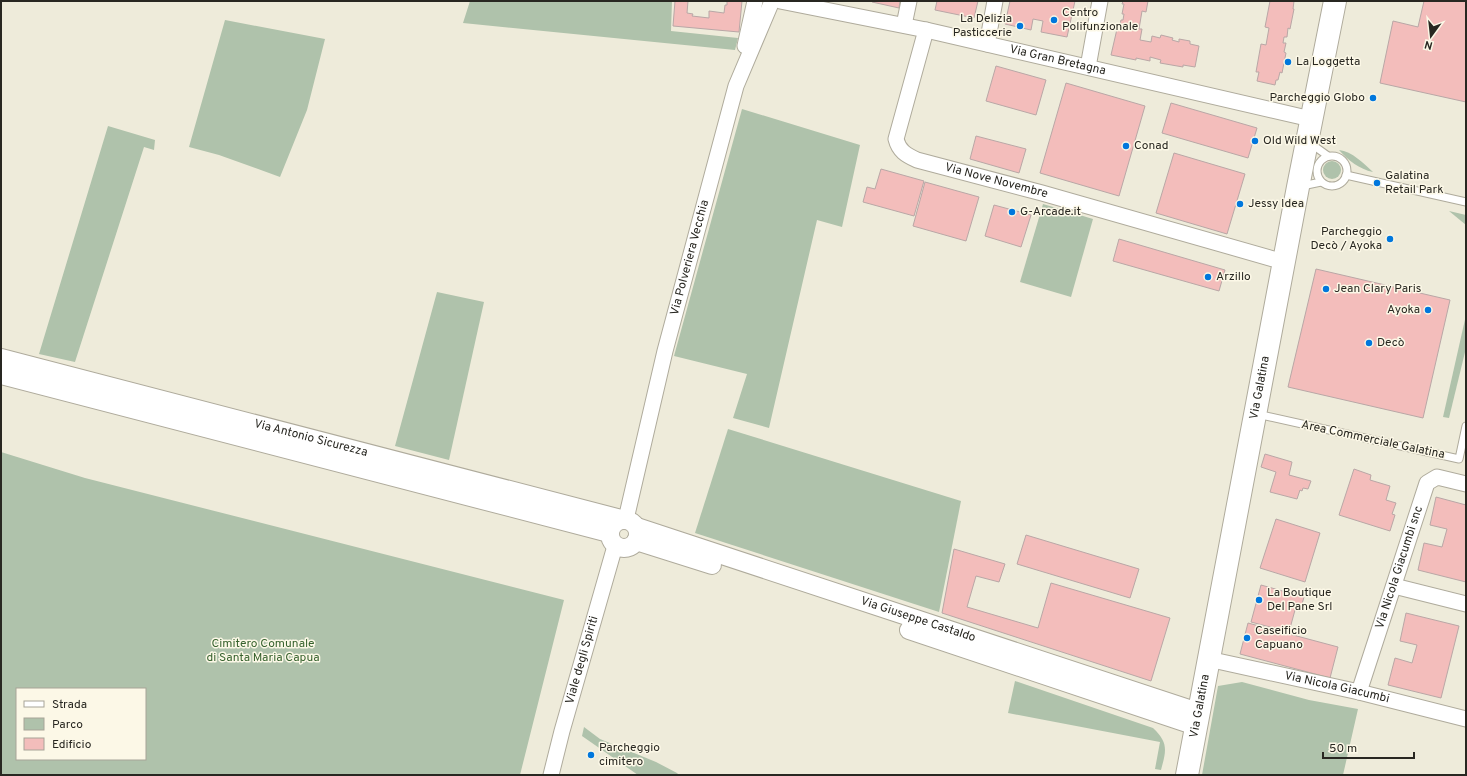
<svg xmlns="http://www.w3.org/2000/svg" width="1467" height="776" viewBox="0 0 1467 776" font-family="Overpass,sans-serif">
	<rect width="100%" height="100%" fill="#eeebda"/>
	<!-- green -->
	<g fill="#afc2ab" fill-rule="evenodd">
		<polygon points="470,1 672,1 671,31 738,38 735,50 463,23"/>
		<polygon points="225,20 325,39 307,110 280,177 219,155 189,147"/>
		<polygon points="742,109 860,145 842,227 817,220 769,428 733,418 747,374 674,356"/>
		<polygon points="108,126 155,140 154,150 144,147 75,362 39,354"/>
		<path d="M1339 150C1352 151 1364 164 1373 172 1359 169 1349 161 1339 150Z"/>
		<circle cx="1332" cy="170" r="9"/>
		<polygon points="1043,204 1093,219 1071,297 1020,282"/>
		<polygon points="1449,211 1466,215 1466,225"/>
		<polygon points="437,292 484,302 449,460 395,446"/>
		<polygon points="1466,315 1466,348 1449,418 1443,417"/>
		<polygon points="728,429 961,501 939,612 695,533"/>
		<path d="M1 452 85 478 564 600 520 775H1ZM17 689H145V759H17Z"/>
		<path d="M1015 681 1153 728C1169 743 1166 751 1161 770L1155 769 1160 742 1008 713Z"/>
		<polygon points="1242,682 1309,700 1358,709 1343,775 1202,775 1218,686"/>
		<polygon points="584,727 600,739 656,762 677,773 679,775 638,775 582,736"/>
	</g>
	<!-- building -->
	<g fill="#f3bdbb" stroke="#b9a7a6">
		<polygon points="675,1 688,1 687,13 693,14 692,16 709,18 709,11 724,13 725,5 727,5 727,1 742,1 739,32 673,26"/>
		<polygon points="872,1 900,1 899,8 872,2"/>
		<polygon points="937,1 978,1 974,18 935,10"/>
		<polygon points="1010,1 1075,1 1067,37 1041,32 1043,21 1033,19 1031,30 1005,24"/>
		<polygon points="1123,1 1148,1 1146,12 1142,11 1139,29 1142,29 1140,40 1151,42 1152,36 1160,38 1161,35 1173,38 1172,40 1179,42 1179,39 1190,41 1190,44 1199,46 1195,67 1183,65 1183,67 1160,63 1161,60 1150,57 1150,61 1136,58 1136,60 1111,55 1117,29 1119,29 1121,20 1123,20 1124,14 1122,14 1124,4 1122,4"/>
		<polygon points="1270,1 1294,1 1293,9 1294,9 1290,29 1288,28 1287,37 1284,37 1283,43 1286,43 1284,52 1286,53 1282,73 1280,72 1278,80 1276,80 1275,85 1257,81 1259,72 1256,72 1261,44 1266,45 1269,28 1265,27"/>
		<polygon points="1424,1 1466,1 1466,102 1380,83 1393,21 1418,27"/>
		<polygon points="996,66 1046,80 1036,115 986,101"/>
		<polygon points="1066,83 1145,106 1119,196 1040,173"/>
		<polygon points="1171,103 1257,128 1248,158 1162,133"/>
		<polygon points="976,136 1026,149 1019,173 970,159"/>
		<polygon points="1174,153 1245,174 1227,234 1156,213"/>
		<polygon points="881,169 924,181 914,216 863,202 867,187 875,189"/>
		<polygon points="925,182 979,197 966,241 913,226"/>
		<polygon points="994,205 1031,215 1021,247 985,236"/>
		<polygon points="1119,239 1225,270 1219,291 1113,261"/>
		<polygon points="1316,269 1450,300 1423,418 1288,387"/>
		<polygon points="1265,454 1292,462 1289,475 1311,481 1308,489 1303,488 1302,491 1300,490 1297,499 1270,492 1276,472 1261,467"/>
		<polygon points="1354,469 1371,475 1370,480 1390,486 1386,500 1396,503 1392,514 1395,515 1390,531 1339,515"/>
		<polygon points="1436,497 1466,505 1466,582 1418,570 1424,543 1442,547 1447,529 1430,525"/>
		<polygon points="1276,519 1320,533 1305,582 1260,568"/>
		<polygon points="1026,535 1139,569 1130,598 1017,564"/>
		<polygon points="954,549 1005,564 999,582 976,576 967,607 1038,628 1051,583 1170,618 1151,681 942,613"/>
		<polygon points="1261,585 1304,597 1300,611 1295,610 1289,632 1251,622"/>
		<polygon points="1406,613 1459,626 1441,698 1388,685 1395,658 1412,663 1417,645 1400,641"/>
		<polygon points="1248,623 1338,647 1330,678 1240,654"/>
	</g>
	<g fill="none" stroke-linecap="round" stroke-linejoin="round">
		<!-- service casing -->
		<g stroke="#afab9c" stroke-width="9">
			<g id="service">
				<polyline points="1310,143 1328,156"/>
				<circle cx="1332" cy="171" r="15"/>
				<polyline points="1346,175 1466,202"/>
				<polyline points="1302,186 1321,182"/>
				<polyline points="1257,414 1459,459 1466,426"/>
			</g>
		</g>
		<!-- minor casing -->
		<g stroke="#afab9c" stroke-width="17">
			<g id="minor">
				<path id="s1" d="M780 1 926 30 1311 119"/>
				<polyline points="904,25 909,1"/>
				<path id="s2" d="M926 30 896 139C899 151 906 155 917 160L1042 193 1284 262"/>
				<polyline points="987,44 995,1"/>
				<polyline points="745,46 755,1"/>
				<polyline points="1088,67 1100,1"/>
				<path id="s3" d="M626 519 665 351 736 86 772 1"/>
				<polyline points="1394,586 1466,604"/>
				<path id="s4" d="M1208 659 1359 692 1466 719"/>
				<path id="s5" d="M1359 692 1427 483 1437 477 1466 484"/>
				<path id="s6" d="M551 775 562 731 615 546"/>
			</g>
		</g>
		<!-- tertiary casing -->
		<g stroke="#afab9c" stroke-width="20">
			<g id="tertiary">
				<path id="s7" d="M1 358 621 519"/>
				<polyline points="1,375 609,533"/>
				<circle cx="624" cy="534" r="14"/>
				<path id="s8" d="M637 527 1198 712"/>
				<polyline points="636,541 712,565"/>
				<polyline points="909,630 1196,726"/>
			</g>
		</g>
		<!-- primary casing -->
		<g stroke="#afab9c" stroke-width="24">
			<g id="primary">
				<path id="s9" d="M1187 775 1298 187 1335 1"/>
			</g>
		</g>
		<!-- service -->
		<use href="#service" stroke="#fff" stroke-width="7"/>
		<!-- minor -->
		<use href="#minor" stroke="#fff" stroke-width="15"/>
		<!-- tertiary -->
		<use href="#tertiary" stroke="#fff" stroke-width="18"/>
		<!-- primary -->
		<use href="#primary" stroke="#fff" stroke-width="22"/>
	</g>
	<!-- markers -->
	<g fill="#07d" stroke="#fcf8e7" stroke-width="1.5">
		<circle cx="1054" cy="20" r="4"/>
		<circle cx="1020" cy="26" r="4"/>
		<circle cx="1288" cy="62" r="4"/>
		<circle cx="1373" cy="98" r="4"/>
		<circle cx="1255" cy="141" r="4"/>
		<circle cx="1126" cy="146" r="4"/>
		<circle cx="1377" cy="183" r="4"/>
		<circle cx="1240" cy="204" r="4"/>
		<circle cx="1012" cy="212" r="4"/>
		<circle cx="1390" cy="239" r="4"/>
		<circle cx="1208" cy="277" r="4"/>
		<circle cx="1326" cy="289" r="4"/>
		<circle cx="1428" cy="310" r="4"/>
		<circle cx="1369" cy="343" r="4"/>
		<circle cx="1259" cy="600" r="4"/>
		<circle cx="1247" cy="638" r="4"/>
		<circle cx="591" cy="755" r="4"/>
	</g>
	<g text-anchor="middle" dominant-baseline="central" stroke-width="3" stroke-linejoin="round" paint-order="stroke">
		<!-- poi labels -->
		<g font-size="12" fill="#282721" stroke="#fcf8e7" text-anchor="start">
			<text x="1062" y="13">Centro<tspan x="1062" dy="14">Polifunzionale</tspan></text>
			<text x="1012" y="19" text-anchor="end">La Delizia<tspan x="1012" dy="14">Pasticcerie</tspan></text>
			<text x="1296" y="62">La Loggetta</text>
			<text x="1365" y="98" text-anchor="end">Parcheggio Globo</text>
			<text x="1263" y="141">Old Wild West</text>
			<text x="1134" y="146">Conad</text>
			<text x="1385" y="176">Galatina<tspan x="1385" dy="14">Retail Park</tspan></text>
			<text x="1248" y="204">Jessy Idea</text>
			<text x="1020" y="212">G-Arcade.it</text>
			<text x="1382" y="232" text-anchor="end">Parcheggio<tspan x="1382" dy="14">Decò / Ayoka</tspan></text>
			<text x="1216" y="277">Arzillo</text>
			<text x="1334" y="289">Jean Clary Paris</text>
			<text x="1420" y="310" text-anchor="end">Ayoka</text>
			<text x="1377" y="343">Decò</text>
			<text x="1267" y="593">La Boutique<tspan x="1267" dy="14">Del Pane Srl</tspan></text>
			<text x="1255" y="631">Caseificio<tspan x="1255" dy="14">Capuano</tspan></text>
			<text x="599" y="748">Parcheggio<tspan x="599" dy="14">cimitero</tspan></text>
		</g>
		<!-- street labels -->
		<g font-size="12" fill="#282721" stroke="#fcf8e7">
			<text stroke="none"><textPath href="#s1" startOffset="284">Via Gran Bretagna</textPath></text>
			<text stroke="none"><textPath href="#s2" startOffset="226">Via Nove Novembre</textPath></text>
			<text stroke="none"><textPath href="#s3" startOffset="269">Via Polveriera Vecchia</textPath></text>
			<text stroke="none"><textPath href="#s9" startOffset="394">Via Galatina</textPath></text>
			<text stroke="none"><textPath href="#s7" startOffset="320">Via Antonio Sicurezza</textPath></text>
			<text transform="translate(1373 440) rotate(12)">Area Commerciale Galatina</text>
			<text stroke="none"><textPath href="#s5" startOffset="131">Via Nicola Giacumbi snc</textPath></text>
			<text stroke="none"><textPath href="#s8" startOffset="296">Via Giuseppe Castaldo</textPath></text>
			<text stroke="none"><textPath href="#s6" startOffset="119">Viale degli Spiriti</textPath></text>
			<text stroke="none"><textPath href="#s4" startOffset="132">Via Nicola Giacumbi</textPath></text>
			<text stroke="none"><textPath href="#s9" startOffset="70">Via Galatina</textPath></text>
		</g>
		<!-- park labels -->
		<g font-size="12" fill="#38632f" stroke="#fcf8e7">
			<text x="263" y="644">Cimitero Comunale<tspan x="263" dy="14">di Santa Maria Capua</tspan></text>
		</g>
	</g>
	<!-- border -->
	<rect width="1467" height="776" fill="none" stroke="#282721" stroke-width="4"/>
	<!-- legend -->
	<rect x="16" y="688" width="130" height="72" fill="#fcf8e7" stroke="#a7a498"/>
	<rect x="24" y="701" width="20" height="6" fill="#ffffff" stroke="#a7a498"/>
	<text x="52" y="708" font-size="12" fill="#282721">Strada</text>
	<rect x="24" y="718" width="20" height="12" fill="#afc2ab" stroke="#a7a498"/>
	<text x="52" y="728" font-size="12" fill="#282721">Parco</text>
	<rect x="24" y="738" width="20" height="12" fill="#f3bdbb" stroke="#a7a498"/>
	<text x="52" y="748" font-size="12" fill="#282721">Edificio</text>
	<!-- north arrow -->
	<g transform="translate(1431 36) rotate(195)" stroke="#fcf8e7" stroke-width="3" paint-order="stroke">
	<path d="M0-3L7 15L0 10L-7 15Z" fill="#282721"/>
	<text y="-6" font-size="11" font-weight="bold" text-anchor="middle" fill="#282721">N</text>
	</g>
	<!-- scale -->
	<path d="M1323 752v6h91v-6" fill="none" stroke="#282721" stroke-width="2"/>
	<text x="1329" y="752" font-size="12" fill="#282721" stroke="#fcf8e7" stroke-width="3" paint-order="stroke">50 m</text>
</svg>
